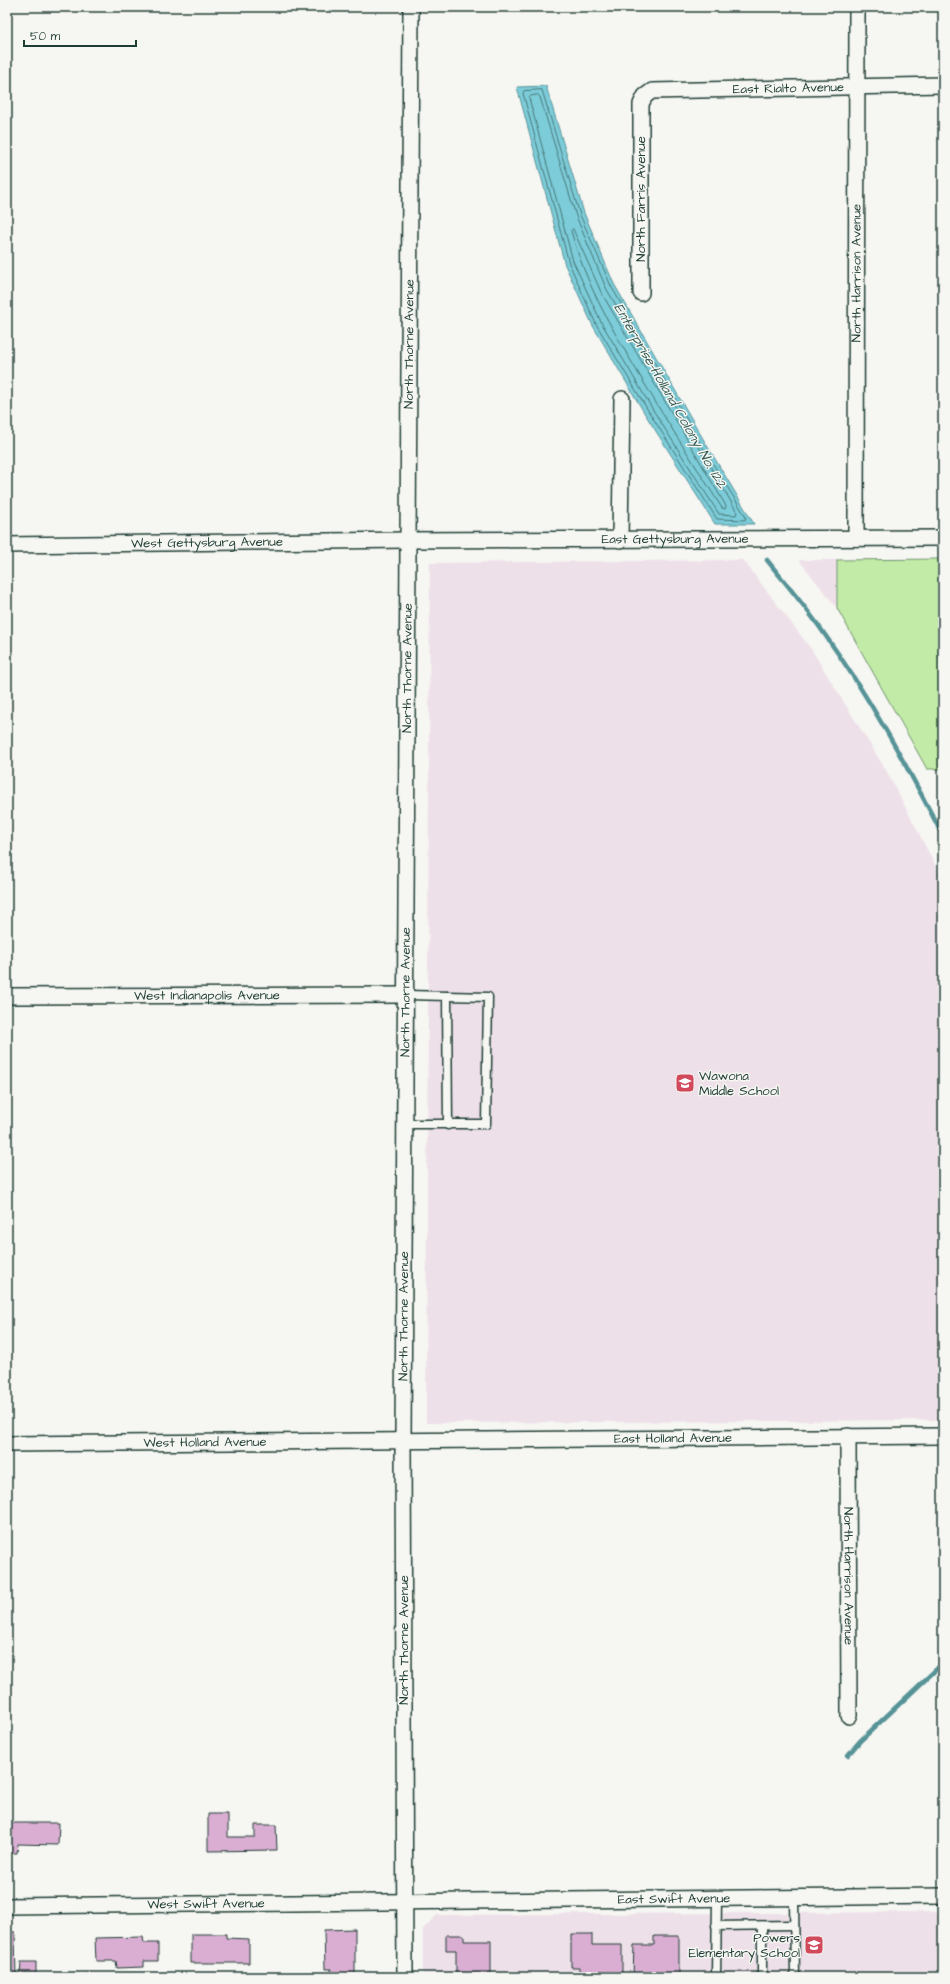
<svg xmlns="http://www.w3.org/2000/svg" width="950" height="1984" viewBox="0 0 950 1984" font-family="'Architects Daughter',sans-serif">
	<rect width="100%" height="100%" fill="#f6f6f2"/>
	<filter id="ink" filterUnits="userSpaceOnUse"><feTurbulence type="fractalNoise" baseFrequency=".025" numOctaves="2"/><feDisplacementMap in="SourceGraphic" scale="8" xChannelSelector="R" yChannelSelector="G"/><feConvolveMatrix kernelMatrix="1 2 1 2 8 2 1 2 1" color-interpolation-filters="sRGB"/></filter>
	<g filter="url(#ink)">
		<!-- built -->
		<g fill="#eee0e9">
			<polygon points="743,560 811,649 886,770 943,880 943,1420 426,1423 430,563"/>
			<polygon points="799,560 837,560 837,608"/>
			<polygon points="943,1912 943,1977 423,1977 423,1929 437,1915"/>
		</g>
		<!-- green -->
		<polygon fill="#c2eba7" stroke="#70946e" points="943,559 943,769 927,769 837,608 837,560"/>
		<!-- water -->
		<polygon fill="#7dccd9" stroke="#579397" points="546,86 584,213 614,284 706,444 754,524 715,524 645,414 593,326 565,265 517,87"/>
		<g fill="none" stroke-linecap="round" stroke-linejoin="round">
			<!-- shore -->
			<g stroke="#457676" stroke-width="1">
				<polygon points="542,90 580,215 611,286 702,446 746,517 745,520 717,519 649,412 596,324 569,263 523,93 524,91"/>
				<polygon points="538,95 540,97 576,216 606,288 737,512 736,515 719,514 653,410 601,322 573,261 529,98 531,96"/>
				<path d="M573 229 601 292 726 506 725 509 722 508C694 463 664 418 637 371 610 326 585 282 571 231Z"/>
			</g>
			<!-- stream -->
			<g stroke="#579397" stroke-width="4.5">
				<path d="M767 560C786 584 806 607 823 632 869 696 907 766 943 836"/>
				<polyline points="848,1755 860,1741 943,1663"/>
			</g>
		</g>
		<!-- building -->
		<g fill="#daaed3" stroke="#1f3d34">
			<polygon points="208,1814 228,1814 228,1837 255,1837 255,1825 276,1825 277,1850 208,1851"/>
			<polygon points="7,1823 59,1823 58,1845 18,1844 17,1853 7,1853"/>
			<polygon points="355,1929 355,1977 331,1977 331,1969 325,1969 324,1930"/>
			<polygon points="7,1932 15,1932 16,1977 7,1977"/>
			<polygon points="191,1934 226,1934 226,1938 249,1939 249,1963 191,1963"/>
			<polygon points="571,1934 592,1934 592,1945 622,1945 622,1977 579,1977 579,1967 571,1967"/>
			<polygon points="446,1935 464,1935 464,1941 491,1941 491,1977 477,1977 477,1974 456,1974 456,1950 446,1950"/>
			<polygon points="654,1936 679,1936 679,1977 633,1977 634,1945 654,1945"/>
			<polygon points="143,1937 144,1943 158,1943 158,1961 144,1961 144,1967 117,1968 116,1961 96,1961 95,1938"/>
			<polygon points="21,1962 36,1962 36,1977 20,1977"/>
			<rect x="84" y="1975" width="35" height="2"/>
		</g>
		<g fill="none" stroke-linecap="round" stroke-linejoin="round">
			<!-- lane casing -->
			<g stroke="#1f3d34" stroke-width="11">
				<g id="lane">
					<polyline points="447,996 448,1125"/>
					<polyline points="406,1124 486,1124 488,997 407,995"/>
					<polyline points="794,1898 795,1977"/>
					<polyline points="716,1926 794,1925"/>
					<polyline points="762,1926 762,1977"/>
					<polyline points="716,1977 717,1898"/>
				</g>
			</g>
			<!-- street casing -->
			<g stroke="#1f3d34" stroke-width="18">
				<g id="street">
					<path id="s1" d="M641 293V104L645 96 652 91 943 85"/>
					<path id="s2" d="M856 538 857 7"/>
					<polyline points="620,540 622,399"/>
					<path id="s3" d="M7 545 407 540 943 538"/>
					<path id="s4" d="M7 996 407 995"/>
					<path id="s5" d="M848 1436 849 1716"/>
					<path id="s6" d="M7 1444 943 1436"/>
					<path id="s7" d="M7 1906 943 1896"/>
					<path id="s8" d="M405 1977 403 1441 411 7"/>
				</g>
			</g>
			<!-- lane -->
			<use href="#lane" stroke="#f6f6f2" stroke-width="8"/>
			<!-- street -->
			<use href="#street" stroke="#f6f6f2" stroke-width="15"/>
		</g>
	</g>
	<!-- icons -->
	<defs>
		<g id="school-square" transform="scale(1)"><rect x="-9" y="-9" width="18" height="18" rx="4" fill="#d1495b" stroke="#f6f6f2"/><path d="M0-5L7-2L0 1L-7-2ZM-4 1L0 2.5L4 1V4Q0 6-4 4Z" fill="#fff"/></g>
	</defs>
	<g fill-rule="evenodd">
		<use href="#school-square" x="685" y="1083"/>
		<use href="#school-square" x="814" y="1945"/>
	</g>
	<g text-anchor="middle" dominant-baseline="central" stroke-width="3" stroke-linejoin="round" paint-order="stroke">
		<!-- street labels -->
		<g font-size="13" fill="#1f3d34" stroke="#f6f6f2">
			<text stroke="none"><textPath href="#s1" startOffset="343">East Rialto Avenue</textPath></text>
			<text transform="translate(641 199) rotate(-90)">North Farris Avenue</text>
			<text stroke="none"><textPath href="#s2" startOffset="265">North Harrison Avenue</textPath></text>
			<text stroke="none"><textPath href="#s8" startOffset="1633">North Thorne Avenue</textPath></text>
			<text stroke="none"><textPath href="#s3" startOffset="668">East Gettysburg Avenue</textPath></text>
			<text stroke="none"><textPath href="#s3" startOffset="200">West Gettysburg Avenue</textPath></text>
			<text stroke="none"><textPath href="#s8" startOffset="1309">North Thorne Avenue</textPath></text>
			<text stroke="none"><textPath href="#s8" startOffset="985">North Thorne Avenue</textPath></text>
			<text stroke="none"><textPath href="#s4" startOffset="200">West Indianapolis Avenue</textPath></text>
			<text stroke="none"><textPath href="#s8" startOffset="661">North Thorne Avenue</textPath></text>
			<text stroke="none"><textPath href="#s6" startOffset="666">East Holland Avenue</textPath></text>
			<text stroke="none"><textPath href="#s6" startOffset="198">West Holland Avenue</textPath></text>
			<text stroke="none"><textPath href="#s5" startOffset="140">North Harrison Avenue</textPath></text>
			<text transform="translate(404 1640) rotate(-90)">North Thorne Avenue</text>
			<text stroke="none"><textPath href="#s7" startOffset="667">East Swift Avenue</textPath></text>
			<text stroke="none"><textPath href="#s7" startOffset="199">West Swift Avenue</textPath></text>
		</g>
		<!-- poi labels -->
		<g font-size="13" fill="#1f3d34" stroke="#f6f6f2" text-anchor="start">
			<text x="699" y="1076">Wawona<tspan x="699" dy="15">Middle School</tspan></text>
			<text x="800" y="1938" text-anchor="end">Powers<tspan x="800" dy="15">Elementary School</tspan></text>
		</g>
		<!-- water labels -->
		<g font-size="14" font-style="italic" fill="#325a55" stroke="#f6f6f2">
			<text transform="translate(670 396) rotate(60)">Enterprise-Holland Colony No. 122</text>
		</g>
	</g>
	<!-- margin -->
	<rect width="950" height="1984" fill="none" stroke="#f6f6f2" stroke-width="24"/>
	<rect x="12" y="12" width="926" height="1960" fill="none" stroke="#1f3d34" stroke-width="1.5" filter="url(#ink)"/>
	<!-- scale -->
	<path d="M24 40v6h112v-6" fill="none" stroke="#1f3d34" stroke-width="2"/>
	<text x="30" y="40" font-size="12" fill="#1f3d34" stroke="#f6f6f2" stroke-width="3" paint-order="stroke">50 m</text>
</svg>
